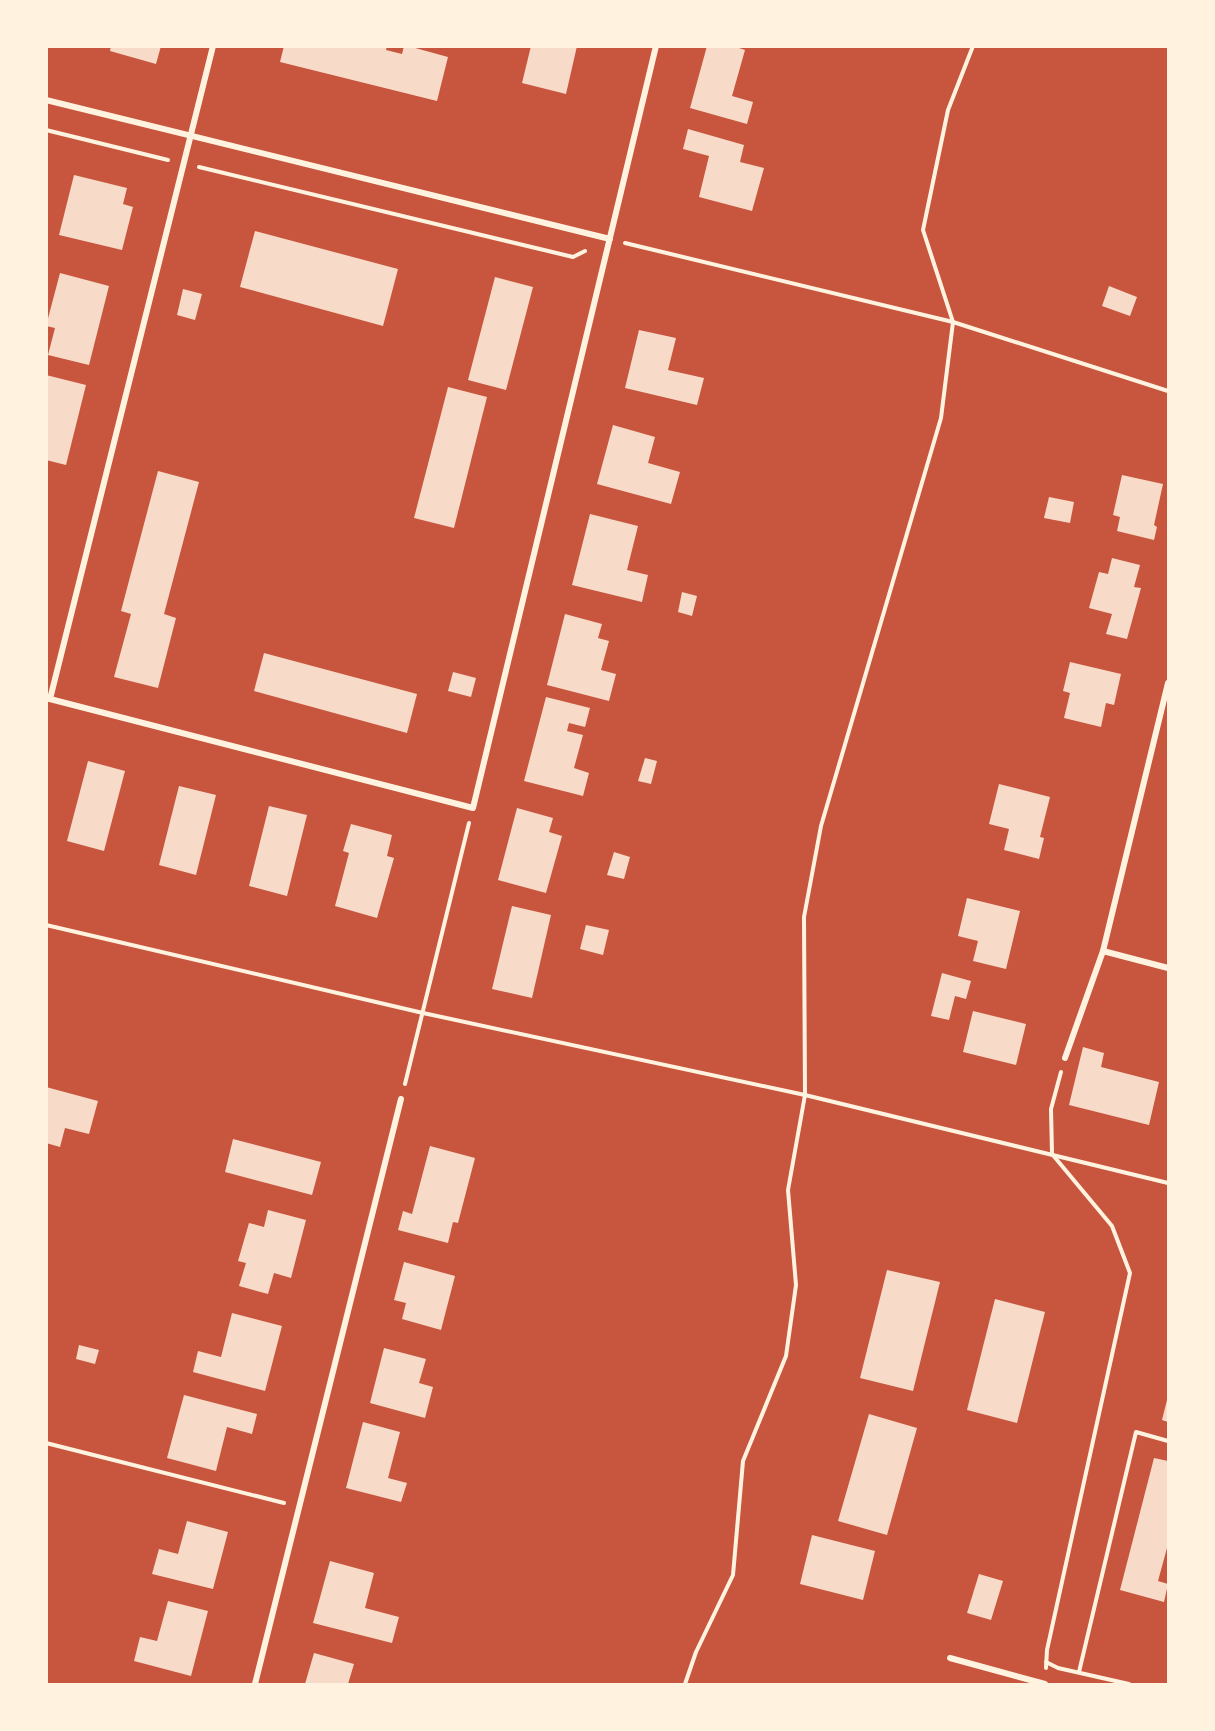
<svg xmlns="http://www.w3.org/2000/svg" width="1215" height="1731" viewBox="0 0 1215 1731" font-family="Commissioner,sans-serif">
	<rect width="100%" height="100%" fill="#c8553d"/>
	<!-- building -->
	<g fill="#f7dbc8">
		<polygon points="111,46 161,46 156,64 110,51"/>
		<polygon points="284,46 387,46 386,50 402,54 404,46 408,46 448,57 437,101 280,62"/>
		<polygon points="531,46 577,46 566,94 522,83"/>
		<polygon points="707,46 733,46 745,50 732,96 753,102 747,124 690,108"/>
		<polygon points="688,129 744,145 740,162 764,168 752,211 699,197 709,156 683,149"/>
		<polygon points="74,175 127,188 123,204 133,207 122,250 59,235"/>
		<polygon points="255,231 398,269 383,326 240,287"/>
		<polygon points="60,273 109,286 89,365 48,355 55,328 46,326"/>
		<polygon points="495,277 533,287 506,390 468,380"/>
		<polygon points="1109,286 1137,297 1130,316 1102,306"/>
		<polygon points="183,289 202,294 195,320 177,315"/>
		<polygon points="639,330 676,338 668,370 704,378 697,405 625,388"/>
		<polygon points="46,375 86,385 66,465 46,460"/>
		<polygon points="448,387 487,397 454,528 414,518"/>
		<polygon points="613,425 655,437 648,463 680,472 671,504 597,484"/>
		<polygon points="158,471 199,482 164,614 176,618 158,688 114,677 131,614 121,611"/>
		<polygon points="1122,475 1163,484 1154,525 1157,527 1154,540 1117,531 1120,517 1113,515"/>
		<polygon points="1049,497 1074,502 1070,523 1044,518"/>
		<polygon points="590,514 638,526 627,570 648,575 642,602 572,585"/>
		<polygon points="1112,558 1140,565 1134,587 1141,588 1127,639 1106,634 1112,614 1089,608 1099,572 1108,574"/>
		<polygon points="682,592 697,596 692,616 678,612"/>
		<polygon points="565,614 602,624 598,638 609,641 601,670 616,674 609,701 547,685"/>
		<polygon points="264,653 417,694 407,733 254,691"/>
		<polygon points="1070,662 1121,674 1114,705 1106,703 1101,727 1064,718 1070,693 1063,691"/>
		<polygon points="453,672 476,678 471,697 448,691"/>
		<polygon points="546,697 590,708 585,727 569,723 567,731 583,735 574,768 589,773 583,796 524,781"/>
		<polygon points="645,758 657,761 651,784 638,781"/>
		<polygon points="88,761 125,771 104,851 67,841"/>
		<polygon points="999,784 1050,797 1040,837 1044,838 1039,859 1004,850 1009,829 989,824"/>
		<polygon points="179,786 216,795 196,875 159,865"/>
		<polygon points="269,806 307,815 287,896 249,886"/>
		<polygon points="517,808 553,818 549,832 562,836 546,893 498,880"/>
		<polygon points="351,824 392,835 387,856 394,858 377,918 335,906 349,853 343,851"/>
		<polygon points="614,852 630,857 624,879 607,875"/>
		<polygon points="967,898 1020,911 1006,969 973,961 978,941 958,936"/>
		<polygon points="512,906 551,915 532,998 492,989"/>
		<polygon points="586,925 609,930 603,955 580,949"/>
		<polygon points="942,973 971,981 966,999 955,996 949,1020 931,1016"/>
		<polygon points="973,1011 1026,1024 1016,1065 963,1052"/>
		<polygon points="1083,1047 1104,1053 1101,1067 1159,1082 1149,1125 1069,1105"/>
		<polygon points="46,1087 98,1101 89,1134 65,1128 60,1147 46,1143"/>
		<polygon points="233,1139 321,1162 312,1195 225,1172"/>
		<polygon points="430,1146 475,1158 458,1223 453,1222 448,1243 398,1230 403,1211 412,1214"/>
		<polygon points="268,1210 306,1220 291,1278 274,1273 268,1294 239,1286 246,1263 238,1261 249,1223 264,1227"/>
		<polygon points="404,1262 455,1276 441,1330 402,1319 406,1303 394,1300"/>
		<polygon points="887,1270 940,1282 913,1391 860,1378"/>
		<polygon points="995,1299 1045,1312 1017,1423 967,1410"/>
		<polygon points="232,1313 282,1326 265,1391 193,1372 198,1351 221,1357"/>
		<polygon points="79,1345 99,1350 95,1364 76,1359"/>
		<polygon points="384,1348 426,1359 419,1383 433,1387 425,1418 370,1403"/>
		<polygon points="184,1395 257,1414 252,1434 227,1427 216,1471 167,1458"/>
		<polygon points="1168,1396 1168,1422 1162,1420"/>
		<polygon points="869,1414 917,1428 887,1535 838,1521"/>
		<polygon points="363,1422 400,1432 388,1478 407,1483 401,1502 346,1488"/>
		<polygon points="1154,1458 1168,1461 1168,1548 1167,1548 1158,1581 1168,1584 1164,1602 1120,1590"/>
		<polygon points="187,1521 228,1532 213,1589 152,1574 159,1549 178,1554"/>
		<polygon points="812,1535 875,1551 863,1600 800,1584"/>
		<polygon points="330,1561 374,1573 365,1608 399,1617 392,1643 313,1623"/>
		<polygon points="979,1574 1003,1581 991,1620 967,1613"/>
		<polygon points="168,1601 208,1611 191,1676 134,1661 140,1637 157,1641"/>
		<polygon points="314,1653 354,1664 348,1684 305,1684"/>
	</g>
	<g fill="none" stroke-linecap="round" stroke-linejoin="round">
		<!-- path -->
		<g stroke="#fff3e0" stroke-width="4">
			<polyline points="46,130 168,160"/>
			<polyline points="199,167 573,257 585,251"/>
			<polyline points="625,243 953,322 1168,391"/>
			<polyline points="46,925 423,1013 805,1095 1168,1183"/>
			<polyline points="405,1084 469,823"/>
			<polyline points="46,1443 284,1503"/>
			<polyline points="1046,1662 1058,1668 1129,1684"/>
			<polyline points="1046,1668 1047,1650 1130,1273 1112,1226 1052,1154 1051,1109 1061,1072"/>
			<polyline points="1079,1672 1136,1432 1168,1441"/>
			<polyline points="685,1684 696,1652 733,1575 743,1461 786,1356 796,1285 788,1190 805,1095 804,917 821,826 941,418 953,322 923,230 948,110 973,46"/>
		</g>
		<!-- minor -->
		<g stroke="#fff3e0" stroke-width="6">
			<polyline points="46,100 610,239"/>
			<polyline points="46,698 473,808 656,46"/>
			<polyline points="50,699 213,46"/>
			<polyline points="1103,951 1168,968"/>
			<polyline points="1065,1058 1103,951 1168,683"/>
			<polyline points="950,1658 1045,1684"/>
			<polyline points="255,1684 401,1099"/>
		</g>
	</g>
	<!-- border -->
	<rect width="1215" height="1731" fill="none" stroke="#fff3e0" stroke-width="96"/>
</svg>
